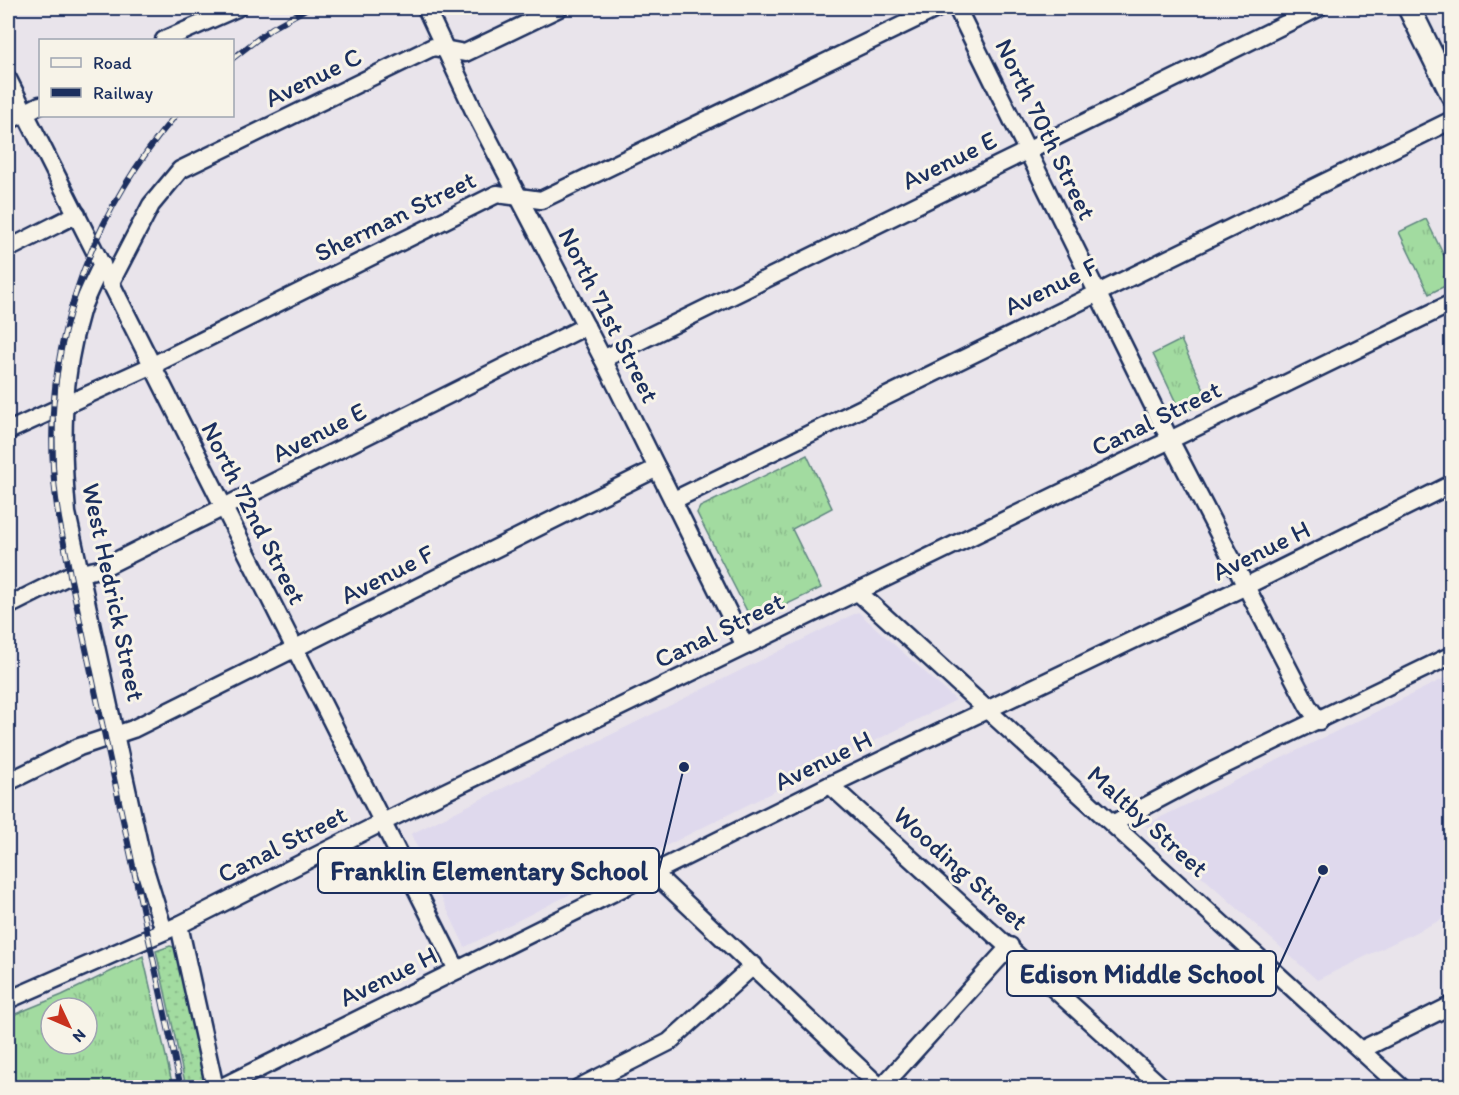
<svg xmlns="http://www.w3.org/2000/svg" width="1459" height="1095" viewBox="0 0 1459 1095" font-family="Itim,sans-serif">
	<defs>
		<pattern id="grass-tufts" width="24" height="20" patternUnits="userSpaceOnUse" patternTransform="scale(1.5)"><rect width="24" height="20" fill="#a2dba0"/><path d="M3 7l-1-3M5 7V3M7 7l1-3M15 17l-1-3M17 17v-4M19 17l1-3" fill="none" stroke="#8bbc8c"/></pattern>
		<pattern id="park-dots" width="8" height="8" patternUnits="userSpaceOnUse" patternTransform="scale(1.5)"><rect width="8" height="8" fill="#a2dba0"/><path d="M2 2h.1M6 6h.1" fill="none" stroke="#8bbc8c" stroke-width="1.8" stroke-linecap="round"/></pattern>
	</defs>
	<rect width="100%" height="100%" fill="#e9e4eb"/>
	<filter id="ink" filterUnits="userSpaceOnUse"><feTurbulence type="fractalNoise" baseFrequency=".0167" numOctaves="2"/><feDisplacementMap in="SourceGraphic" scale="12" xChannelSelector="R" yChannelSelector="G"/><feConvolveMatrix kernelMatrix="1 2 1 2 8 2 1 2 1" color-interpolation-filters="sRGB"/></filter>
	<g filter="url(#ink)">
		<!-- built -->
		<g fill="#dfd9ed">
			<polygon points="858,612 956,700 465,947 411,834"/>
			<polygon points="1451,675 1451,915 1317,980 1145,825"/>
		</g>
		<!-- grass -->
		<g fill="url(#grass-tufts)" stroke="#5e857f" stroke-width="1.5" fill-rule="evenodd">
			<polygon points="1426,219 1451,270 1451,283 1429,294 1399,232"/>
			<polygon points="1181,340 1209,401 1187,411 1180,411 1153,354"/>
			<polygon points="807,455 832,508 792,529 821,588 754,620 751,619 697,513 700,507"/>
			<path d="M143 956 173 1087H8V1017L62 995ZM51 1008H87V1044H51Z"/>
		</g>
		<!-- park -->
		<polygon fill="url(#park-dots)" stroke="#5e857f" stroke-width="1.5" points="170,946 177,948 213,1087 186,1087 156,951"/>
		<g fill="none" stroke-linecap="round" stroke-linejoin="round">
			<!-- minor casing -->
			<g stroke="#1b2f5e" stroke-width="21">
				<g id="minor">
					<polyline points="426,8 475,113 603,359 745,646"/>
					<polyline points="957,8 1170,440 1308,706 1319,721"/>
					<polyline points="164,40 237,8"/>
					<polyline points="8,79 457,970"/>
					<polyline points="8,121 40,105"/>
					<polyline points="8,249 77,214"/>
					<path d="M102 264C95 279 86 295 81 311 61 377 61 444 67 513L143 863 164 931"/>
					<polyline points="110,284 151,205 180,170 433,47 465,53 559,8"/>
					<polyline points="603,359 1318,8"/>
					<polyline points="8,431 151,366 497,194 541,200 938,8"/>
					<polyline points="674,500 1452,120"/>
					<polyline points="859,593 1402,1088"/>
					<polyline points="8,606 70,575 100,569 586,326"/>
					<polyline points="8,782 79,747 133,729 657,468"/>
					<polyline points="830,785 1163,1088"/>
					<polyline points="1114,823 1208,773 1452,655"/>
					<polyline points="654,873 881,1088"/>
					<polyline points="179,925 215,1088"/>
					<polyline points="8,1000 179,925 381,823 1452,303"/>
					<polyline points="1361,1050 1452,1005"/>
					<polyline points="220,1088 830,785 1246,586 1452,484"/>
					<polyline points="578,1088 669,1042 754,965"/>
					<polyline points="881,1088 1010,946"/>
				</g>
			</g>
			<!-- major casing -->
			<g stroke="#1b2f5e" stroke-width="26">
				<polyline id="major" points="1409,8 1452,95"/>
			</g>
			<!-- minor -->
			<use href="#minor" stroke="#f7f3e8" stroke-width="16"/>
			<!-- major -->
			<use href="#major" stroke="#f7f3e8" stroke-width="21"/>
			<!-- rail casing -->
			<g stroke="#1b2f5e" stroke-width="6">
				<g id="rail">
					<polyline points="232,59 272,28 308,8"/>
					<path d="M175 116C85 222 38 360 56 499 59 525 66 550 70 575L181 1088"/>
				</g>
			</g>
			<!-- rail -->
			<use href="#rail" stroke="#f7f3e8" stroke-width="4" stroke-dasharray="11" stroke-linecap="butt"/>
		</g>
	</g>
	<g text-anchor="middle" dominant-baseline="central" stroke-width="6" stroke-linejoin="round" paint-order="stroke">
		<!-- street labels -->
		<g font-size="26" fill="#1b2f5e" stroke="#f7f3e8">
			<text transform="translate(313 77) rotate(-26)">Avenue C</text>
			<text transform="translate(1046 129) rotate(64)">North 70th Street</text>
			<text transform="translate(949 160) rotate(-26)">Avenue E</text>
			<text transform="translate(395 216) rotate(-26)">Sherman Street</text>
			<text transform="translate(1051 286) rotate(-26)">Avenue F</text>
			<text transform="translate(609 315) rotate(63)">North 71st Street</text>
			<text transform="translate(1156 418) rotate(-26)">Canal Street</text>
			<text transform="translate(319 432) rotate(-27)">Avenue E</text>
			<text transform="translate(254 513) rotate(63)">North 72nd Street</text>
			<text transform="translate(1261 550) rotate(-26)">Avenue H</text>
			<text transform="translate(387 574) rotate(-27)">Avenue F</text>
			<text transform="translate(114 592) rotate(78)">West Hedrick Street</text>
			<text transform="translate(719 630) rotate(-26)">Canal Street</text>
			<text transform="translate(823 760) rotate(-26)">Avenue H</text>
			<text transform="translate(1148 821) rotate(42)">Maltby Street</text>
			<text transform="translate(282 844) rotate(-27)">Canal Street</text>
			<text transform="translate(961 868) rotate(42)">Wooding Street</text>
			<text transform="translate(388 976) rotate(-26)">Avenue H</text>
		</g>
	</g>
	<!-- callouts -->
	<path fill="none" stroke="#1b2f5e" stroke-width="2" d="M684 767L659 870M1323 870L1276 973"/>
	<g fill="#1b2f5e" stroke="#f7f3e8" stroke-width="2">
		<circle cx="684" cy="767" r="6"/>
		<circle cx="1323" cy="870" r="6"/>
	</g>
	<g fill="#f7f3e8" stroke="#1b2f5e" stroke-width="2">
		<rect x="318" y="848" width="341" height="45" rx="6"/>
		<rect x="1007" y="951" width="269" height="45" rx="6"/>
	</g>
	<g font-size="27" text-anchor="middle" font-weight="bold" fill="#1b2f5e">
		<text x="489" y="880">Franklin Elementary School</text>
		<text x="1142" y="983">Edison Middle School</text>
	</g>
	<!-- margin -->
	<rect width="1459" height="1095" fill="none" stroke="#f7f3e8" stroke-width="30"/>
	<rect x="15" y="15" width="1429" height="1065" fill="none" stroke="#1b2f5e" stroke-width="2" filter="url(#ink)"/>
	<!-- legend -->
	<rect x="39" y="39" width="195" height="78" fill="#f7f3e8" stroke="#9fa5b1" stroke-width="1.5"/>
	<rect x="51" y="58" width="30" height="9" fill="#f7f3e8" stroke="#9fa5b1" stroke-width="1.5"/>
	<text x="93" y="69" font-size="18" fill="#1b2f5e">Road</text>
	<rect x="51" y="88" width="30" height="9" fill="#1b2f5e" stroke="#9fa5b1" stroke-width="1.5"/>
	<text x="93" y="99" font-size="18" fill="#1b2f5e">Railway</text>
	<!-- north arrow -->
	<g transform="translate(69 1026) rotate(134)"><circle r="28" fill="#f7f3e8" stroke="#9fa5b1" stroke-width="1.5"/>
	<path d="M0-4.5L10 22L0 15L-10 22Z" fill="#c8321e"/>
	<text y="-9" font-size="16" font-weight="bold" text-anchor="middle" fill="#1b2f5e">N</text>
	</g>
</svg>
